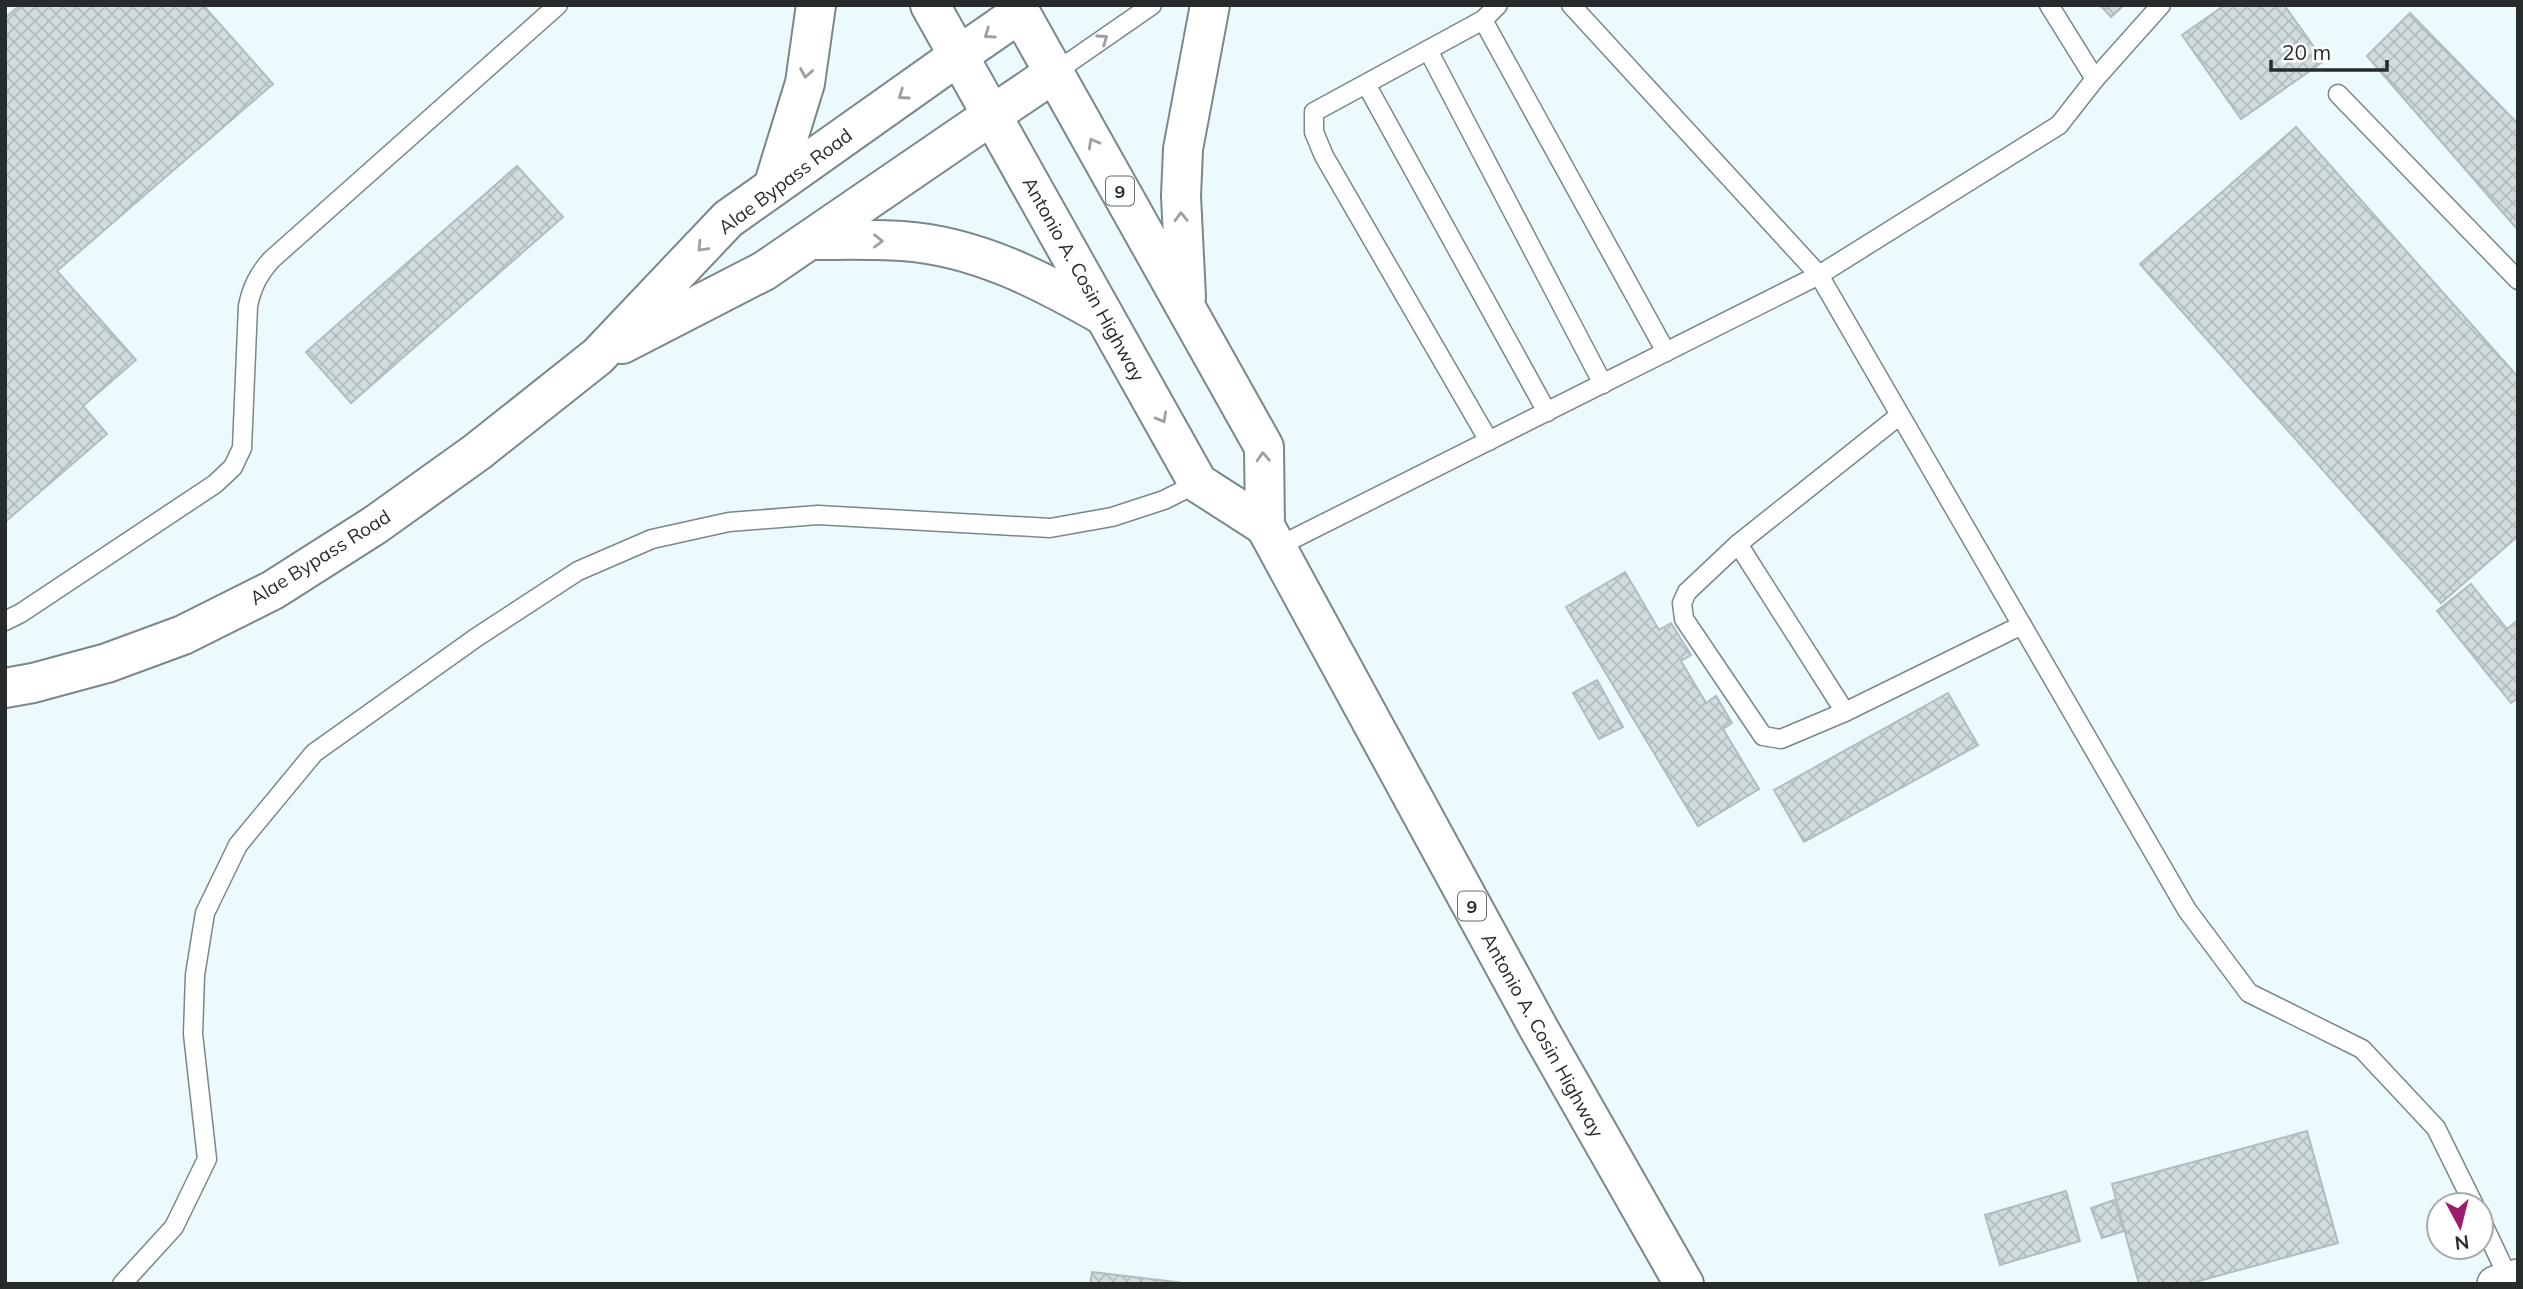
<svg xmlns="http://www.w3.org/2000/svg" width="2523" height="1289" viewBox="0 0 2523 1289" font-family="Mulish,sans-serif">
	<defs>
		<pattern id="building-cross-hatch" width="8" height="8" patternUnits="userSpaceOnUse" patternTransform="scale(1.75)"><rect width="8" height="8" fill="#d0dcdf"/><path d="M0 0l8 8M0 8l8-8" fill="none" stroke="#b2bdc0"/></pattern>
	</defs>
	<rect width="100%" height="100%" fill="#edfafd"/>
	<!-- building -->
	<g fill="url(#building-cross-hatch)" stroke="#b0bcbf" stroke-width="2">
		<polygon points="20,5 203,5 273,84 57,271 136,360 83,406 107,434 5,522 5,18"/>
		<polygon points="2100,5 2124,5 2111,17"/>
		<polygon points="2225,5 2284,5 2324,61 2241,119 2182,35"/>
		<polygon points="2410,13 2518,124 2518,230 2367,56"/>
		<polygon points="2296,127 2518,377 2518,536 2441,603 2140,264"/>
		<polygon points="517,166 563,217 351,403 306,352"/>
		<polygon points="1625,572 1659,630 1671,623 1691,655 1681,661 1706,703 1716,696 1732,723 1723,729 1759,789 1698,826 1566,607"/>
		<polygon points="2471,584 2507,629 2518,620 2518,698 2511,703 2437,611"/>
		<polygon points="1597,680 1623,727 1599,739 1573,693"/>
		<polygon points="1948,693 1978,745 1804,842 1774,790"/>
		<polygon points="2307,1131 2338,1243 2188,1284 2139,1284 2112,1184"/>
		<polygon points="2066,1191 2080,1241 2000,1265 1985,1215"/>
		<polygon points="2114,1200 2124,1231 2102,1238 2091,1208"/>
		<polygon points="1092,1272 1176,1282 1188,1284 1090,1284"/>
	</g>
	<g fill="none" stroke-linecap="round" stroke-linejoin="round">
		<!-- service casing -->
		<g stroke="#7b878a" stroke-width="21">
			<g id="service">
				<polyline points="1571,5 1819,275 2187,910 2249,993 2362,1049 2436,1128 2474,1205"/>
				<polyline points="1483,20 1498,5"/>
				<polyline points="1428,50 1603,384"/>
				<polyline points="1054,73 1152,5"/>
				<polyline points="2095,79 2161,5"/>
				<polyline points="1366,84 1547,412"/>
				<polyline points="2338,94 2518,280"/>
				<polyline points="1900,415 1738,544 1845,712 2022,625"/>
				<polyline points="1489,441 1324,156 1314,132 1314,112 1483,20 1666,352"/>
				<polyline points="1738,544 1687,592 1682,603 1684,619 1763,736 1781,739 1845,712"/>
				<polyline points="1277,547 1819,275 2059,125 2095,79 2049,5"/>
				<path d="M5 621 21 613 215 484 233 467 242 448 248 306C252 287 258 275 271 260L558 5"/>
				<polyline points="2481,1220 2509,1279"/>
				<polyline points="122,1284 174,1227 207,1159 193,1034 195,975 205,913 238,845 314,753 477,637 578,571 652,539 729,522 818,515 1050,528 1112,517 1164,500 1198,483"/>
			</g>
		</g>
		<!-- minor casing -->
		<g stroke="#7b878a" stroke-width="38">
			<polyline id="minor" points="2495,1284 2518,1277"/>
		</g>
		<!-- secondary casing -->
		<g stroke="#7b878a" stroke-width="42">
			<g id="secondary">
				<polyline points="622,344 764,271 992,115"/>
				<polyline points="5,688 33,683 107,663 183,635 273,590 375,525 477,452 598,356 728,219 958,56"/>
			</g>
		</g>
		<!-- trunk casing -->
		<g stroke="#7b878a" stroke-width="42">
			<g id="trunk">
				<polyline points="930,5 1198,483 1265,526"/>
				<polyline points="1016,5 1264,447 1265,526 1539,1029 1684,1284"/>
				<polyline points="958,56 1020,13"/>
				<polyline points="992,115 1054,73"/>
				<polyline points="773,187 805,83 816,5"/>
				<path d="M810 240C840 240 872 239 902 241 976 246 1041 280 1104 316"/>
				<polyline points="1186,297 1181,196 1183,149 1210,5"/>
			</g>
		</g>
		<!-- service -->
		<use href="#service" stroke="#fff" stroke-width="18"/>
		<!-- minor -->
		<use href="#minor" stroke="#fff" stroke-width="35"/>
		<!-- secondary -->
		<use href="#secondary" stroke="#fff" stroke-width="38"/>
		<!-- trunk -->
		<use href="#trunk" stroke="#fff" stroke-width="38"/>
	</g>
	<!-- one-way arrows -->
	<defs><path id="oneway-chevron" d="M-2-3.5L2.5 0L-2 3.5" fill="none" stroke-width="1.6" stroke-linecap="round" stroke-linejoin="round" transform="scale(1.75)"/></defs>
	<g stroke="#9da0a0">
		<use href="#oneway-chevron" transform="translate(989 34) rotate(145)"/>
		<use href="#oneway-chevron" transform="translate(1103 39) rotate(-35)"/>
		<use href="#oneway-chevron" transform="translate(806 73) rotate(100)"/>
		<use href="#oneway-chevron" transform="translate(903 95) rotate(145)"/>
		<use href="#oneway-chevron" transform="translate(1093 143) rotate(-119)"/>
		<use href="#oneway-chevron" transform="translate(1181 217) rotate(-91)"/>
		<use href="#oneway-chevron" transform="translate(878 241) rotate(1)"/>
		<use href="#oneway-chevron" transform="translate(702 247) rotate(133)"/>
		<use href="#oneway-chevron" transform="translate(1162 418) rotate(61)"/>
		<use href="#oneway-chevron" transform="translate(1263 457) rotate(-93)"/>
	</g>
	<g text-anchor="middle" dominant-baseline="central" stroke-width="5" stroke-linejoin="round" paint-order="stroke">
		<!-- shield labels -->
		<g fill="#fff" stroke="#676b6b" stroke-width="2">
			<rect x="1106" y="176.5" width="28" height="29" rx="5"/>
			<rect x="1458" y="891.5" width="28" height="29" rx="5"/>
		</g>
		<g font-size="18" font-weight="bold" fill="#262b2c">
			<text x="1120" y="191">9</text>
			<text x="1472" y="906">9</text>
		</g>
		<!-- street labels -->
		<g font-size="19" fill="#262b2c" stroke="#fff">
			<text transform="translate(785 181) rotate(-37)">Alae Bypass Road</text>
			<text transform="translate(1084 279) rotate(61)">Antonio A. Cosin Highway</text>
			<text transform="translate(320 557) rotate(-32)">Alae Bypass Road</text>
			<text transform="translate(1543 1035) rotate(61)">Antonio A. Cosin Highway</text>
		</g>
	</g>
	<!-- border -->
	<rect width="2523" height="1289" fill="none" stroke="#262b2c" stroke-width="14"/>
	<!-- north arrow -->
	<g transform="translate(2460 1226) rotate(173)"><circle r="33" fill="#ffffff" stroke="#a8aaab" stroke-width="2"/>
	<path d="M0-5L12 26L0 18L-12 26Z" fill="#9f1b6b"/>
	<text y="-10" font-size="19" font-weight="bold" text-anchor="middle" fill="#262b2c">N</text>
	</g>
	<!-- scale -->
	<path d="M2271 60v10h116v-10" fill="none" stroke="#262b2c" stroke-width="3.5"/>
	<text x="2282" y="60" font-size="21" fill="#262b2c" stroke="#ffffff" stroke-width="5" paint-order="stroke">20 m</text>
</svg>
